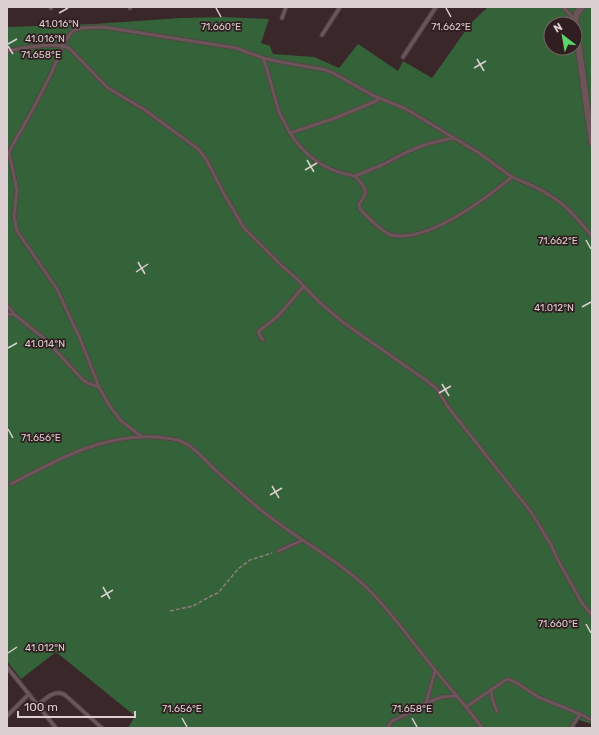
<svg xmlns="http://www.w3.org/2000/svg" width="599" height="735" viewBox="0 0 599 735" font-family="Rubik,sans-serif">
	<rect width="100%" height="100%" fill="#3a272a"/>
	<!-- green -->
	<path fill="#346239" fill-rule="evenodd" d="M488 7H592V724L579 720 574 728H128L135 716 56 652 21 679 7 661V27L94 24 181 18 225 17 269 19 261 43 270 46 273 54 314 57 339 68 358 44 398 71 403 61 432 78 471 23ZM551 24H575V48H551Z"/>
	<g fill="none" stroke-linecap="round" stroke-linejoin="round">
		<!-- service casing -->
		<g stroke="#554548" stroke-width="5">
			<g id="service">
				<polyline points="563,7 574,19"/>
				<polyline points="51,8 51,7"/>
				<polyline points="130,8 130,7"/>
				<polyline points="282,18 286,7"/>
				<polyline points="322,35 340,7"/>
				<path d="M7 51C22 48 57 42 69 48L108 88 145 110 198 149 206 159 224 194 244 228 281 265 298 280 319 302 344 323 427 381 437 389 448 407 531 512 550 543 559 562 582 603 592 615"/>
				<polyline points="403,57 436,7"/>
				<polyline points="263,58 266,66 279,112 290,133 338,117 376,101 379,98"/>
				<path d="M290 133C306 158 326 171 355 176"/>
				<path d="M512 177C525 183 538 187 549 195 567 205 579 221 592 236"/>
				<polyline points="7,305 15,315"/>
				<polyline points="7,314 15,315 46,340 83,380 90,384 99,387"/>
				<polyline points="263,340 259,334 259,331 278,316 304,286"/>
				<path d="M141 436 121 421 109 405 99 387 81 341 57 289 17 231 14 216 17 190 9 153 12 146 32 111 51 74 63 45 70 34 74 30 81 28 103 27 236 48 263 58 281 62 326 70 335 74 374 96 406 109 479 153 512 177C485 199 428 243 391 235 381 232 367 216 360 209L359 204C370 190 365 188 355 176L382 165 405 153 419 147 431 143 453 138"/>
				<path d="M11 484C57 460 102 434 156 437 163 438 172 438 180 441 192 445 203 458 212 467 226 480 241 493 255 505 289 535 332 555 365 586 388 608 407 635 427 660 445 683 465 704 482 728"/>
				<polyline points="278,551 303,540"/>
				<polyline points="7,667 56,728"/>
				<path d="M491 689C491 697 493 703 497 711"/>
				<polyline points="426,703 435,671"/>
				<path d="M38 705C46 698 55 689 65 695L102 728"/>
				<polyline points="466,707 507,679 517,683 538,697 580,714"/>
				<polyline points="7,716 29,694"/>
				<polyline points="387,728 392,721 418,709 426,703 442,697 457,696"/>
				<polyline points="571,728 580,714 592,720"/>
			</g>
		</g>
		<!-- minor casing -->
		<g stroke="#554548" stroke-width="8">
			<polyline id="minor" points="582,7 577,13 575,21 592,143"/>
		</g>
		<!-- path -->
		<polyline stroke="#8e7e81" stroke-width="1.5" stroke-dasharray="4 2" stroke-linecap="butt" points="170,611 193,606 211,596 218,593 238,569 250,560 272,553"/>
		<!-- service -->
		<use href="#service" stroke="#6b5558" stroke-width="3"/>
		<!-- minor -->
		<use href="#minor" stroke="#6b5558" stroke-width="6"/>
	</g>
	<!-- ticks -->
	<path fill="none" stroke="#dccfd1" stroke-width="1.5" d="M216 8 221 17M446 8 451 17M59 13 68 8M8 44 17 39M8 46 13 54M477 59 484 71M474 68 486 61M307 160 314 172M305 170 317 163M586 240 591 249M138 262 145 274M136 272 148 264M582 307 591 302M8 348 17 343M442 384 449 396M439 393 451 386M8 429 13 438M272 486 279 498M270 495 282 488M103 587 110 599M101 597 113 590M586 624 591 633M8 653 17 647M182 718 187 727M412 718 417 727"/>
	<g font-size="10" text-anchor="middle" fill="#dccfd1" stroke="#301e20" stroke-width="3.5" stroke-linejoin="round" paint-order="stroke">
		<text x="59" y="27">41.016°N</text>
		<text x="221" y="30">71.660°E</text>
		<text x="451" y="30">71.662°E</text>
		<text x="45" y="42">41.016°N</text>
		<text x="41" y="58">71.658°E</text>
		<text x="558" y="244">71.662°E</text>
		<text x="554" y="311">41.012°N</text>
		<text x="45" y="347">41.014°N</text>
		<text x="41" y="441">71.656°E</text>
		<text x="558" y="627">71.660°E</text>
		<text x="45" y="651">41.012°N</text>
		<text x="182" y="712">71.656°E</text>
		<text x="412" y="712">71.658°E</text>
	</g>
	<!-- border -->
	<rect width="599" height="735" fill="none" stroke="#dccfd1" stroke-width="16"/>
	<!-- north arrow -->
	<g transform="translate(563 36) rotate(329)"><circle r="19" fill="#301e20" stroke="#756567"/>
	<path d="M0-3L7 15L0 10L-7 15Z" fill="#5dd56d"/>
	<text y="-6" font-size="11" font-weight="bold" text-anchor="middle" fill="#dccfd1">N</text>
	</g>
	<!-- scale -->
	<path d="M18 711v6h117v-6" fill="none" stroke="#dccfd1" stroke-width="2"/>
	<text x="24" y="711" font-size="12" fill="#dccfd1" stroke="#301e20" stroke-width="3" paint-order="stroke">100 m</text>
</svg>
